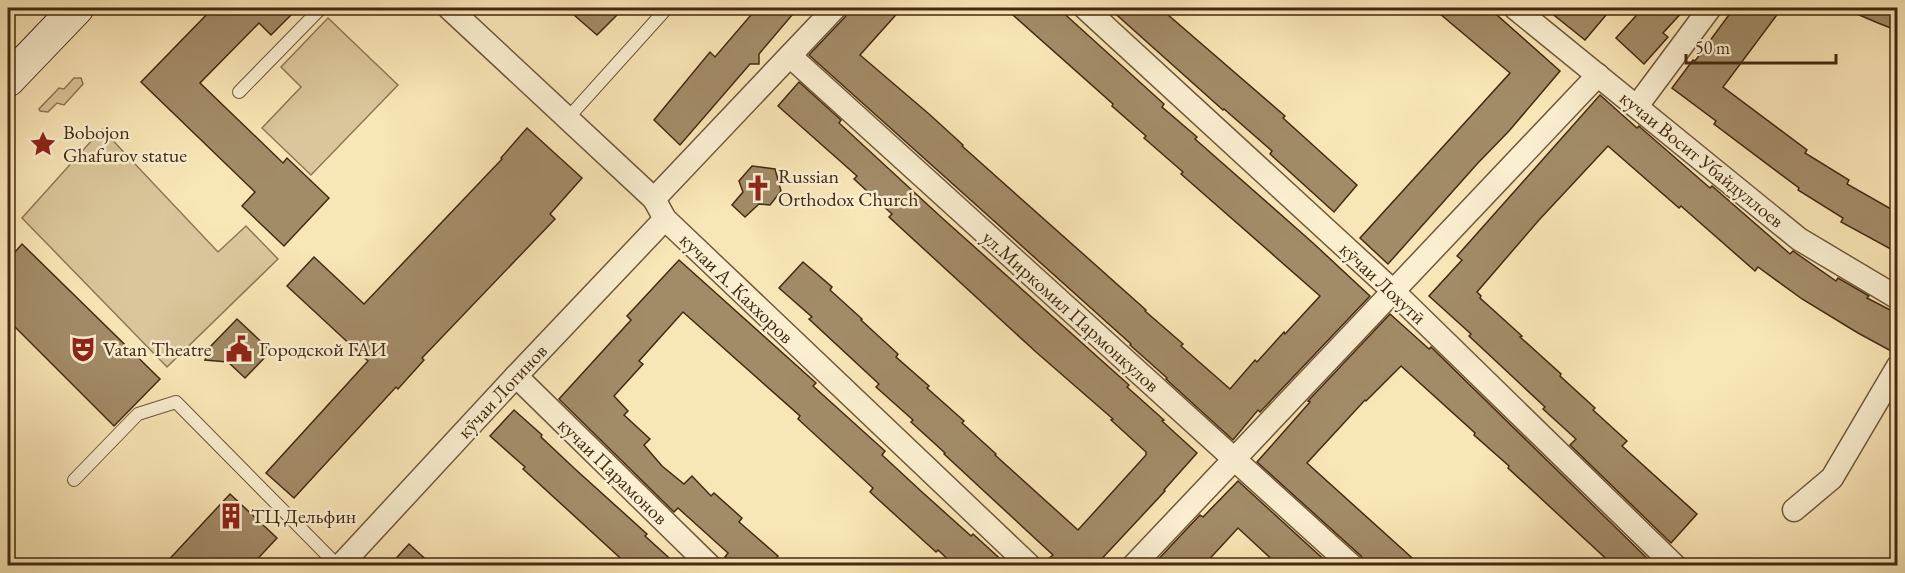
<svg xmlns="http://www.w3.org/2000/svg" width="1905" height="573" viewBox="0 0 1905 573" font-family="'EB Garamond',serif">
	<rect width="100%" height="100%" fill="#f9e6b6"/>
	<filter id="stains"><feTurbulence type="fractalNoise" baseFrequency=".00333" numOctaves="4"/><feColorMatrix values="0 0 0 0 .2 0 0 0 0 .09 0 0 0 0 .02 0 0 0 .5 -.17"/></filter>
	<radialGradient id="worn" r=".72"><stop offset=".6" stop-color="#630" stop-opacity="0"/><stop offset="1" stop-color="#630" stop-opacity=".3"/></radialGradient>
	<!-- green -->
	<g fill="#dac69a" stroke="#8f7856" stroke-width="1.5">
		<polygon points="328,18 398,85 311,175 262,128 301,87 281,67"/>
		<polygon points="74,78 81,78 83,84 64,105 57,103 48,112 40,111 39,109 59,88 64,89"/>
		<polygon points="102,129 218,252 246,226 278,259 167,367 22,218"/>
	</g>
	<g fill="none" stroke-linecap="round" stroke-linejoin="round">
		<!-- stream -->
		<polyline stroke="#8b7452" stroke-width="6" points="1878,566 1898,557"/>
	</g>
	<!-- building -->
	<g fill="#a28c67" stroke="#442a11" stroke-width="1.5">
		<polygon points="213,8 298,8 271,35 259,23 200,83 283,163 287,158 329,198 284,246 242,206 255,192 141,82"/>
		<polygon points="566,8 624,8 597,35"/>
		<polygon points="757,8 798,8 759,54 759,64 750,64 680,145 654,120 710,52 715,57"/>
		<polygon points="851,8 902,8 860,55 929,114 963,145 962,146 1146,310 1145,311 1183,344 1181,346 1230,389 1255,360 1257,362 1284,332 1285,334 1320,296 1181,174 1183,172 1144,138 1146,136 1112,106 1113,104 1005,8 1058,8 1164,104 1162,107 1197,137 1195,139 1313,243 1370,296 1260,412 1258,410 1233,440 1166,379 1167,378 1130,345 1131,344 809,55 845,17"/>
		<polygon points="1109,8 1160,8 1285,116 1283,118 1357,185 1334,212 1270,154 1272,151 1224,109 1223,110"/>
		<polygon points="1433,8 1489,8 1560,71 1509,131 1477,164 1388,264 1360,238 1510,73"/>
		<polygon points="1545,8 1612,8 1585,40"/>
		<polygon points="1643,8 1686,8 1663,33 1668,37 1644,64 1616,38"/>
		<polygon points="1734,8 1782,8 1723,87 1807,150 1805,153 1849,180 1847,184 1898,213 1898,253 1841,222 1843,218 1798,190 1799,188 1714,124 1716,121 1672,88 1693,60 1695,61"/>
		<polygon points="1843,8 1898,8 1898,31 1878,23"/>
		<polygon points="799,82 841,120 839,123 941,217 1129,385 1127,387 1164,420 1162,421 1197,453 1164,490 1165,491 1095,566 1057,566 1049,558 1053,555 944,454 945,453 911,422 913,420 876,387 879,384 809,319 812,317 779,288 803,262 832,287 830,290 862,319 861,320 898,354 896,357 929,386 927,388 964,421 962,423 996,454 995,455 1078,530 1146,455 1146,452 1111,420 1113,419 1036,352 889,217 892,214 854,179 857,176 778,106"/>
		<polygon points="1600,95 1637,128 1639,126 1641,128 1710,188 1712,186 1790,254 1793,251 1836,281 1838,278 1869,296 1867,298 1898,314 1898,340 1891,351 1858,333 1802,299 1758,267 1755,271 1681,206 1679,208 1608,146 1539,220 1477,292 1481,296 1480,298 1522,336 1520,337 1561,374 1560,376 1595,408 1593,410 1627,441 1622,446 1697,514 1671,543 1570,445 1576,439 1543,409 1545,407 1469,336 1471,334 1429,296 1462,260 1457,256"/>
		<polygon points="527,128 582,178 550,214 555,219 422,358 424,360 398,389 396,387 294,498 266,473 368,361 287,286 314,257 364,304 502,159 501,158"/>
		<polygon points="752,166 775,169 781,191 770,205 759,204 745,217 732,205 743,192 739,181"/>
		<polygon points="22,244 160,379 114,426 8,320 8,260"/>
		<polygon points="679,260 816,383 813,386 885,451 882,455 922,492 971,536 973,534 1008,566 955,566 938,550 936,552 870,492 873,488 798,419 800,416 683,312 639,361 643,364 614,396 628,411 624,415 650,439 644,445 662,466 684,484 692,476 711,496 714,493 742,518 739,522 778,556 769,566 735,566 725,557 728,553 678,508 674,512 559,399 631,320 627,316"/>
		<polygon points="1390,314 1429,349 1431,347 1652,563 1650,566 1614,566 1508,468 1509,466 1474,435 1475,433 1401,366 1366,401 1365,400 1307,463 1421,566 1365,566 1361,556 1257,462 1310,402 1308,401"/>
		<polygon points="237,319 271,351 245,378 228,362 205,360 210,347"/>
		<polygon points="514,410 542,435 541,437 575,469 647,534 645,536 678,566 629,566 523,469 525,467 490,436"/>
		<polygon points="1238,481 1331,566 1279,566 1238,528 1203,566 1152,566 1200,515 1203,517"/>
		<polygon points="230,494 277,538 251,566 163,566"/>
		<polygon points="409,544 433,566 389,566"/>
	</g>
	<g fill="none" stroke-linecap="round" stroke-linejoin="round">
		<!-- lane casing -->
		<g stroke="#71593a" stroke-width="14">
			<g id="lane">
				<polyline points="239,92 321,8"/>
				<polyline points="568,118 667,8"/>
				<polyline points="74,480 138,414 176,402 338,566"/>
			</g>
		</g>
		<!-- street casing -->
		<g stroke="#71593a" stroke-width="25">
			<g id="street">
				<polyline points="449,8 654,199 665,219 1030,566"/>
				<polyline points="1085,8 1393,291 1675,566"/>
				<polyline points="1515,8 1799,239 1898,298"/>
				<polyline points="790,56 1352,566"/>
				<polyline points="1637,106 1710,8"/>
				<polyline points="654,199 835,8"/>
				<polyline points="516,376 710,566"/>
				<polyline points="1794,510 1832,478 1898,366"/>
				<polyline points="340,566 516,376 665,219"/>
				<polyline points="1133,566 1598,75"/>
			</g>
		</g>
		<!-- secondary casing -->
		<g stroke="#442a11" stroke-width="35">
			<polyline id="secondary" points="8,80 77,8"/>
		</g>
		<!-- lane -->
		<use href="#lane" stroke="#fbefd0" stroke-width="12"/>
		<!-- street -->
		<use href="#street" stroke="#fbefd0" stroke-width="22"/>
		<!-- secondary -->
		<use href="#secondary" stroke="#fbefd0" stroke-width="33"/>
	</g>
	<!-- icons -->
	<defs>
		<g id="sight-bare" transform="scale(2.07)"><path d="M0-6L1.8-2.2L6-1.7L2.9 1.2L3.7 5.4L0 3.3L-3.7 5.4L-2.9 1.2L-6-1.7L-1.8-2.2Z" fill="#8f2418" stroke="#fbefd0" stroke-width="2.5" paint-order="stroke"/></g>
		<g id="church-bare" transform="scale(2.07)"><path d="M-1.2-6h2.4v3.5h3.3v2.4h-3.3V6h-2.4V-.1h-3.3v-2.4h3.3Z" fill="#8f2418" stroke="#fbefd0" stroke-width="2.5" paint-order="stroke"/></g>
		<g id="theatre-bare" transform="scale(2.07)"><path d="M-5-5.5Q0-4 5-5.5V0Q5 5 0 6Q-5 5-5 0ZM-3.3-2.5H-1v1.5H-3.3ZM1-2.5H3.3v1.5H1ZM-2.8 1Q0 5.5 2.8 1Z" fill="#8f2418" stroke="#fbefd0" stroke-width="2.5" paint-order="stroke"/></g>
		<g id="civic-bare" transform="scale(2.07)"><path d="M-.6-6.5H3V-4.5H.6V-3L4-1V1h2V6H-6V1h2V-1L-.6-3ZM-1.2 2.5V6h2.4V2.5Z" fill="#8f2418" stroke="#fbefd0" stroke-width="2.5" paint-order="stroke"/></g>
		<g id="building-bare" transform="scale(2.07)"><path d="M-4-6H4V6H1V3H-1V6H-4ZM-2.5-4.3h1.7v1.8h-1.7ZM.8-4.3h1.7v1.8H.8ZM-2.5-1h1.7V.8h-1.7ZM.8-1h1.7V.8H.8Z" fill="#8f2418" stroke="#fbefd0" stroke-width="2.5" paint-order="stroke"/></g>
	</defs>
	<g fill-rule="evenodd">
		<use href="#sight-bare" x="43" y="144"/>
		<use href="#church-bare" x="758" y="188"/>
		<use href="#theatre-bare" x="83" y="349"/>
		<use href="#civic-bare" x="239" y="349"/>
		<use href="#building-bare" x="231" y="516"/>
	</g>
	<g text-anchor="middle" dominant-baseline="central" stroke-width="5" stroke-linejoin="round" paint-order="stroke">
		<!-- poi labels -->
		<g font-size="20" fill="#442a11" stroke="#fbefd0" text-anchor="start">
			<text x="63" y="132">Bobojon<tspan x="63" dy="23">Ghafurov statue</tspan></text>
			<text x="778" y="176">Russian<tspan x="778" dy="23">Orthodox Church</tspan></text>
			<text x="103" y="349">Vatan Theatre</text>
			<text x="259" y="349">Городской ГАИ</text>
			<text x="251" y="516">ТЦ Дельфин</text>
		</g>
		<!-- street labels -->
		<g font-size="20" fill="#442a11" stroke="#fbefd0">
			<text transform="translate(1702 159) rotate(39)">кучаи Восит Убайдуллоев</text>
			<text transform="translate(1383 283) rotate(43)">кӯчаи Лохутӣ</text>
			<text transform="translate(737 288) rotate(44)">кучаи А. Каххоров</text>
			<text transform="translate(1071 311) rotate(42)">ул.Миркомил Пармонкулов</text>
			<text transform="translate(502 391) rotate(-47)">кӯчаи Логинов</text>
			<text transform="translate(613 471) rotate(44)">кучаи Парамонов</text>
		</g>
	</g>
	<!-- margin -->
	<rect width="1905" height="573" fill="none" stroke="#f9e6b6" stroke-width="30"/>
	<rect x="9" y="9" width="1887" height="555" fill="none" stroke="#442a11" stroke-width="3"/>
	<rect x="15" y="15" width="1875" height="543" fill="none" stroke="#442a11" stroke-width="1.5"/>
	<!-- scale -->
	<path d="M1686 54v9h150v-9" fill="none" stroke="#442a11" stroke-width="3"/>
	<text x="1695" y="54" font-size="18" fill="#442a11" stroke="#fbefd0" stroke-width="4.5" paint-order="stroke">50 m</text>
	<rect width="100%" height="100%" filter="url(#stains)"/>
	<rect width="100%" height="100%" fill="url(#worn)"/>
</svg>
